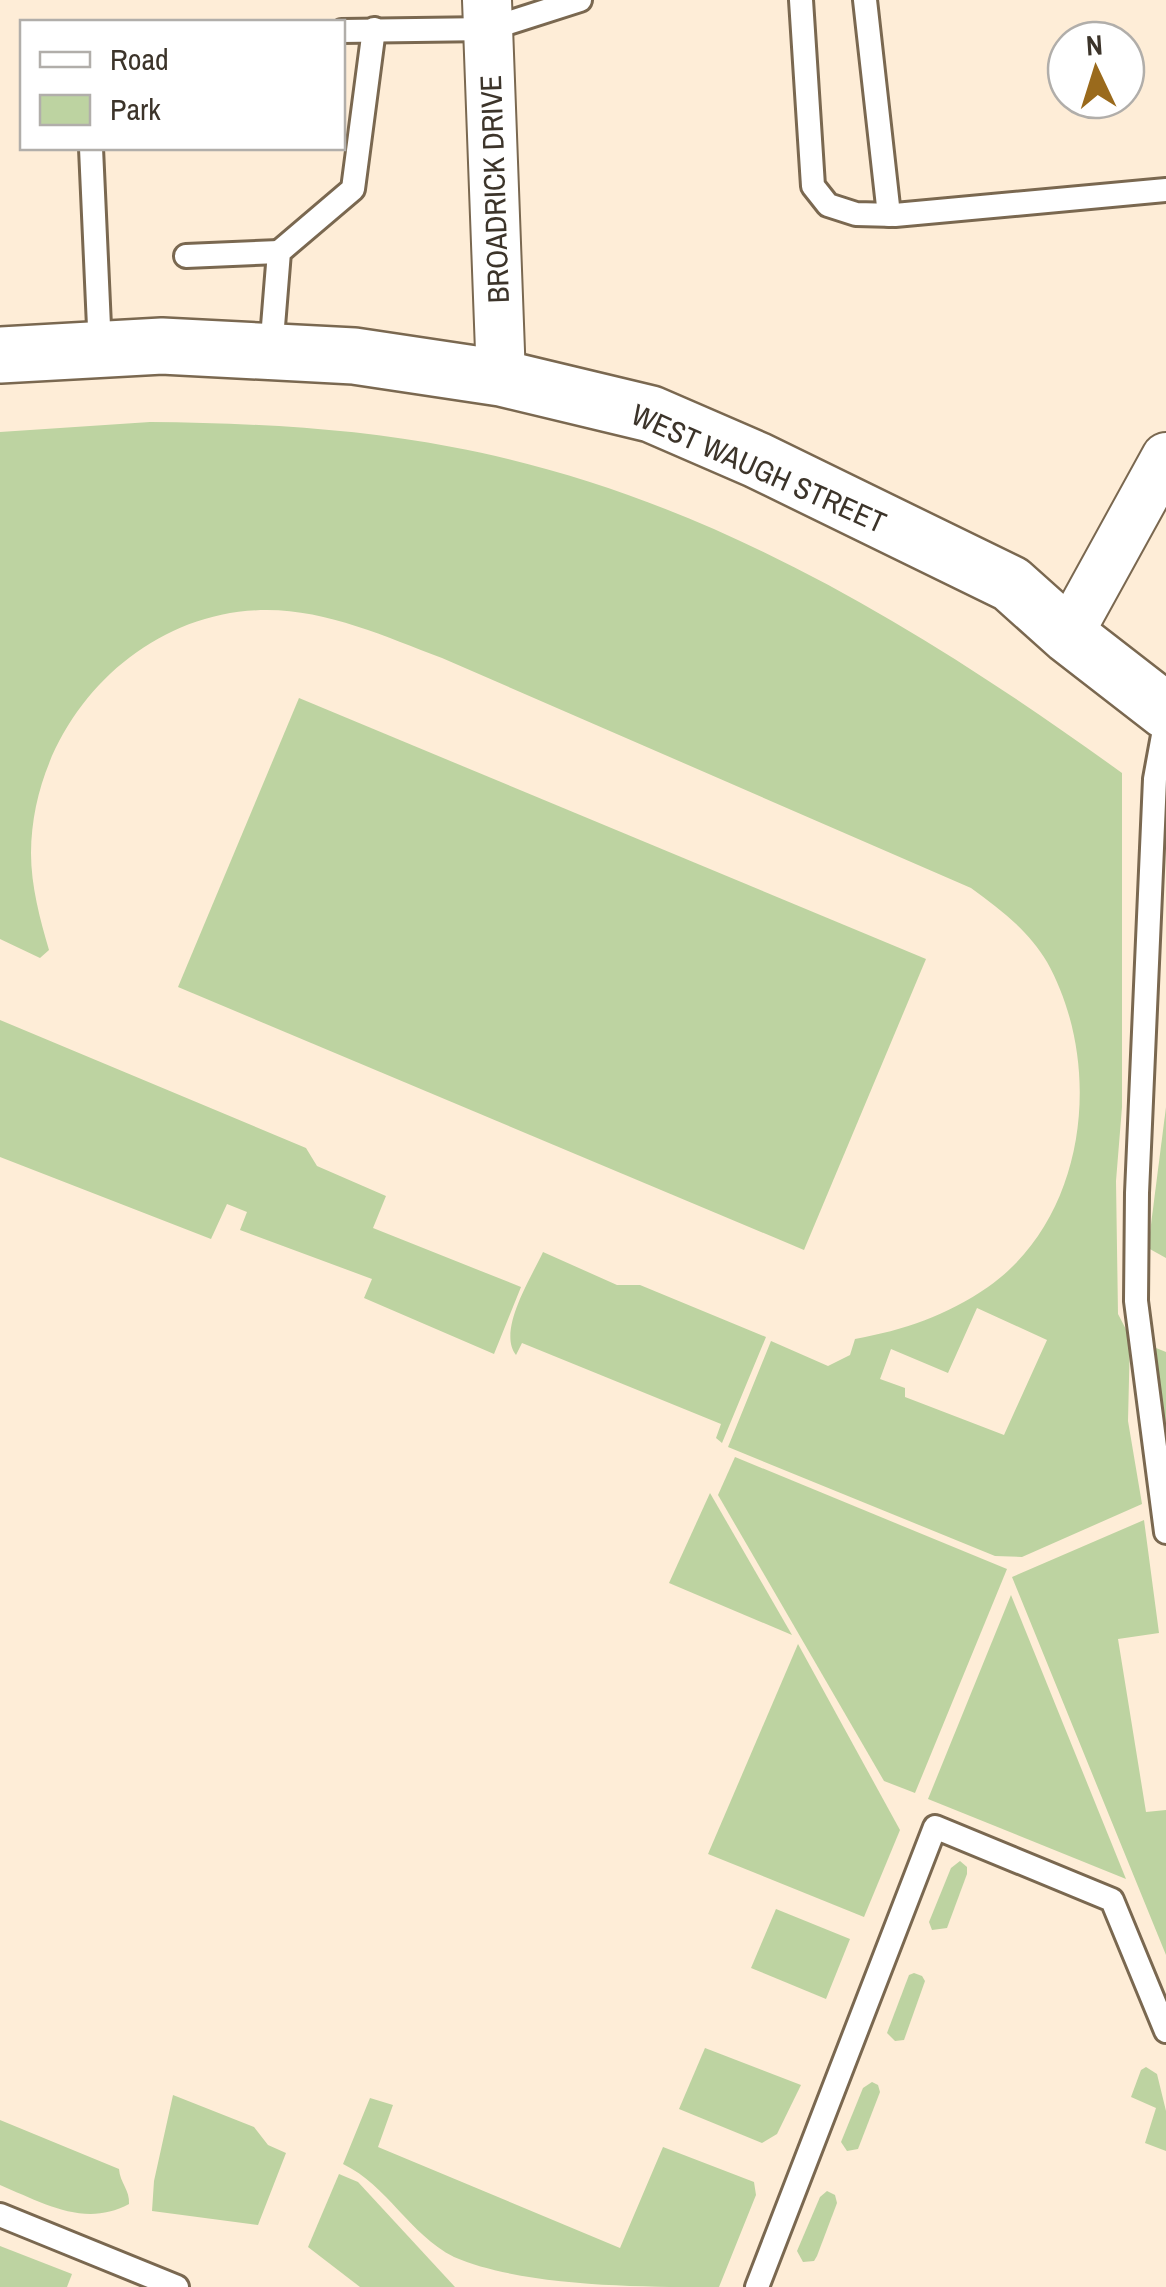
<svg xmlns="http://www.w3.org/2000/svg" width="1166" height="2287" viewBox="0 0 1166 2287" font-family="'Archivo Narrow',sans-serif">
	<rect width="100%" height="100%" fill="#feedd7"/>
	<!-- green -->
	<g fill="#bdd3a1" fill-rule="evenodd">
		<path d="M150 422C251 423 354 428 452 447 701 493 920 627 1122 773V1107L1116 1181 1118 1314 1130 1337 1128 1421 1142 1504 1022 1557 995 1556 728 1447 771 1341 828 1366 850 1355 855 1339C904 1330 946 1316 988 1287 1088 1217 1104 1064 1047 962 1029 931 1000 909 971 888L442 658C386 637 328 610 267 610 137 610 32 725 31 853 31 886 40 919 49 950L40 958 0 939V432ZM977 1308 1047 1340 1004 1435 905 1397V1388L880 1379 891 1349 948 1373Z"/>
		<polygon points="299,698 926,959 804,1250 178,987"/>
		<polygon points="0,1020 306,1148 317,1166 386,1196 373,1228 521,1287 494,1354 364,1298 372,1279 240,1230 247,1212 227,1204 211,1239 0,1157"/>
		<polygon points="1166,1107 1166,1258 1148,1248"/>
		<path d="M543 1252 617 1285H640L766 1337 722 1443 716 1438 721 1424 522 1343 516 1355C497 1331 531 1278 543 1252Z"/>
		<polygon points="1151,1346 1166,1352 1166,1450"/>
		<polygon points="735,1457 1007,1569 915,1793 884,1781 718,1495"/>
		<polygon points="710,1493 792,1635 669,1583"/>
		<polygon points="1144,1520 1159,1633 1118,1639 1146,1812 1166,1810 1166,1955 1012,1577"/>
		<polygon points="1011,1595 1126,1879 928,1799"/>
		<polygon points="798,1644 900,1830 864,1917 708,1854"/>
		<polygon points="960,1861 967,1867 967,1874 947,1928 932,1930 929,1922 951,1868"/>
		<polygon points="776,1909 850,1939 826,1999 751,1968"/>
		<polygon points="914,1973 922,1976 925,1981 904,2040 895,2041 887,2033 909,1975"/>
		<polygon points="705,2048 801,2085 777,2134 762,2143 679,2109"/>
		<polygon points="1146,2067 1157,2074 1166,2111 1166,2151 1145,2143 1156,2108 1131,2097 1141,2070"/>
		<polygon points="872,2082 878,2085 880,2092 858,2149 847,2151 841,2142 863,2088"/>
		<polygon points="173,2095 254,2127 268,2145 286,2153 258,2225 152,2211 154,2181"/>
		<path d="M370 2098 393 2105 378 2147 620 2248 663 2147 754 2182 756 2195 719 2287C641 2287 524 2287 454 2257 409 2234 388 2186 343 2164Z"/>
		<path d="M0 2120 119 2169C120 2183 130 2190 129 2204 85 2228 43 2203 0 2185Z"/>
		<polygon points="339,2174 358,2182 455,2287 360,2287 308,2247"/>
		<polygon points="827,2191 835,2195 837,2203 817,2256 814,2261 803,2262 797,2251 820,2197"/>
		<polygon points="0,2246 72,2274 67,2287 0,2287"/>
	</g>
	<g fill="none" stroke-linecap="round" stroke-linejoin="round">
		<!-- service casing -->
		<g stroke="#7a6850" stroke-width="28">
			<g id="service">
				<polyline points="801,0 813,186 828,205 856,214 895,215 1166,190"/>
				<polyline points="865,0 889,215"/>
				<polyline points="342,31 489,29 580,0"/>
				<polyline points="91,148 100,349"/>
				<polyline points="186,256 279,252"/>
				<polyline points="271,351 279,252 353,189 374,29"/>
				<polyline points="1166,719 1155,779 1137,1193 1136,1301 1166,1532"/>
				<polyline points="0,2215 177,2287"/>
				<polyline points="757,2287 935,1827 1112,1900 1166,2031"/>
			</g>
		</g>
		<!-- minor casing -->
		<g stroke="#7a6850" stroke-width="52">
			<g id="minor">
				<polyline points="487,0 501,378"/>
				<polyline points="1068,635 1166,457"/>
			</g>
		</g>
		<!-- tertiary casing -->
		<g stroke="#7a6850" stroke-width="60">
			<polyline id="tertiary" points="0,355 162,346 354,356 501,378 651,414 757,460 1011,584 1068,635 1166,711"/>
		</g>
		<!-- service -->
		<use href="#service" stroke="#fff" stroke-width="22"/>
		<!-- minor -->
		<use href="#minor" stroke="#fff" stroke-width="48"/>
		<!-- tertiary -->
		<use href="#tertiary" stroke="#fff" stroke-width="55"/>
	</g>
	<g text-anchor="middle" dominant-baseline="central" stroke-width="10" stroke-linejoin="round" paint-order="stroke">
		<!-- street labels -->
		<g font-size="30" fill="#3c342a" stroke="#fff">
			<text transform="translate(494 189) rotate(-92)">BROADRICK DRIVE</text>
			<text transform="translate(759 468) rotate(24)">WEST WAUGH STREET</text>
		</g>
	</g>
	<!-- legend -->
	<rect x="20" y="20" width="325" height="130" fill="#ffffff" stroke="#b1aeaa" stroke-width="2.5"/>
	<rect x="40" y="52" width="50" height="15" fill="#ffffff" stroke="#b1aeaa" stroke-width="2.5"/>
	<text x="110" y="70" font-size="30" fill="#3c342a">Road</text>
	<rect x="40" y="95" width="50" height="30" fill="#bdd3a1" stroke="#b1aeaa" stroke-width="2.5"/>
	<text x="110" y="120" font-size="30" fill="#3c342a">Park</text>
	<!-- north arrow -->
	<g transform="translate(1096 70) rotate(356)"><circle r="48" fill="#ffffff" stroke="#b1aeaa" stroke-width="2.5"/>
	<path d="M0-8L18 38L0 25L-18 38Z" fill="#9a6a1c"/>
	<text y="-15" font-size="28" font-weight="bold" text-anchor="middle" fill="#3c342a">N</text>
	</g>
</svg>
